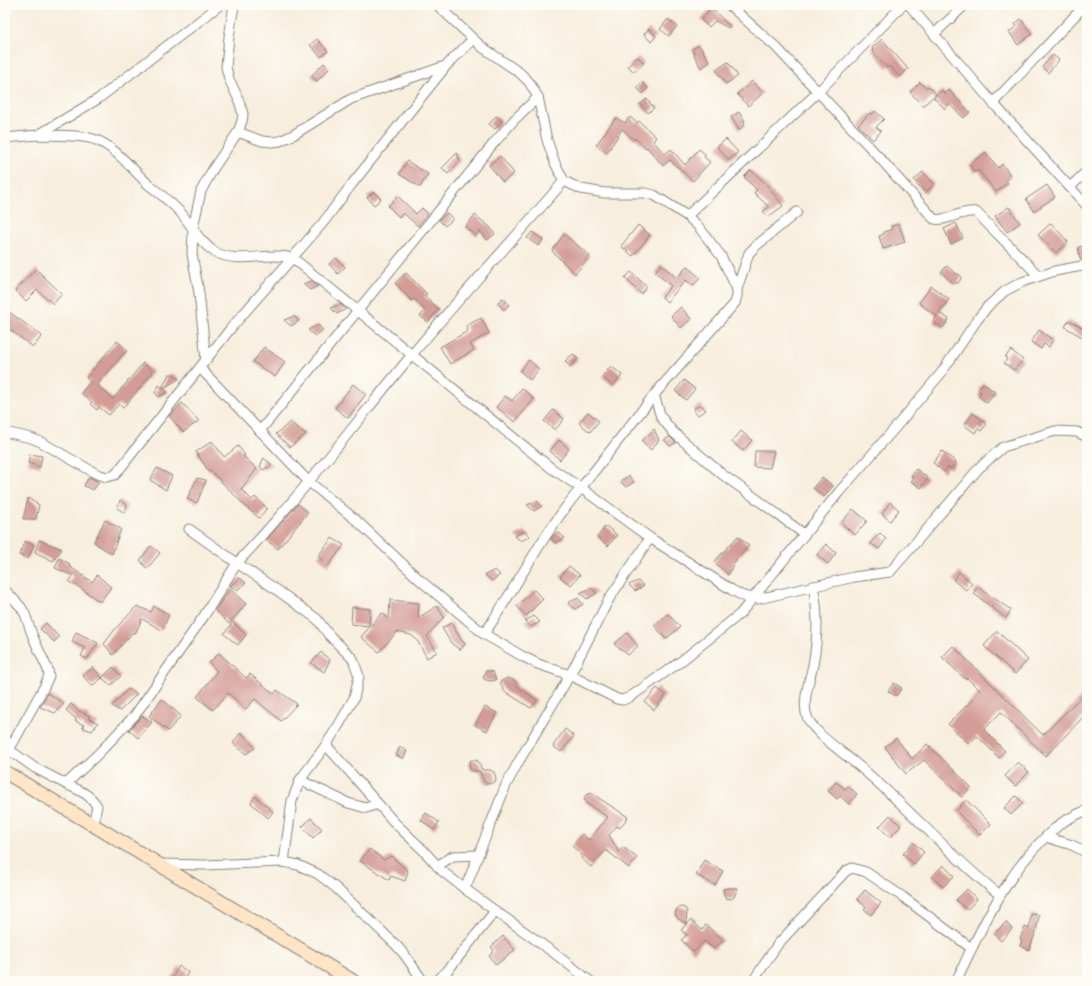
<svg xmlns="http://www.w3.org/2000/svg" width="1092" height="986" viewBox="0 0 1092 986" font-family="'Architects Daughter',sans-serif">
	<rect width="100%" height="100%" fill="#fdfcf7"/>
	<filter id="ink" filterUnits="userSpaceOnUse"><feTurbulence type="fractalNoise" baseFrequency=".025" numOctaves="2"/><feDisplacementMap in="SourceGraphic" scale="8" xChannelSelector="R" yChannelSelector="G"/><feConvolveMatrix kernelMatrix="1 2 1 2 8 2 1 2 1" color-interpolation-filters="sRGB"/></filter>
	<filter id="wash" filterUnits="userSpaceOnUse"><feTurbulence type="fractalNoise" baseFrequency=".012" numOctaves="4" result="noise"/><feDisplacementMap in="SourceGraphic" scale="16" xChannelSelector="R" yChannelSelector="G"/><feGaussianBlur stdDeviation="0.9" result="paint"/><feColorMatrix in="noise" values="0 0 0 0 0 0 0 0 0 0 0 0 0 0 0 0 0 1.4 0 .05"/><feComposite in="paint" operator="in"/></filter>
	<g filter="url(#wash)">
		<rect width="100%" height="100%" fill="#f7eedd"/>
		<g id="blocks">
			<!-- building -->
			<g fill="#d49c96">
				<polygon points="711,8 730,26 729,28 715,21 709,27 701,20"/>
				<polygon points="668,19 677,26 669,36 660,29"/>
				<polygon points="1021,19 1032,34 1018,45 1009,32 1017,26 1015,24"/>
				<polygon points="649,29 656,36 651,42 644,34"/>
				<polygon points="317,39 328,51 321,57 310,45"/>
				<polygon points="882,39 908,69 900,77 889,66 887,68 872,51 873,50 872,48"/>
				<polygon points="699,45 710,62 701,68 694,55 695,55 692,49"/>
				<polygon points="1053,55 1059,60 1048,73 1042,67"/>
				<polygon points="638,57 644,63 634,72 628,66"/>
				<polygon points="728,62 738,76 726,84 716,70"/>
				<polygon points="324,63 329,69 317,81 311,76"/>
				<polygon points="752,81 763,93 748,106 737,94"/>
				<polygon points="642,82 648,88 643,94 637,88"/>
				<polygon points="920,82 926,88 928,86 936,94 923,106 910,92"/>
				<polygon points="942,90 945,94 949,90 970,112 964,118 949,104 945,109 934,98"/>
				<polygon points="647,99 654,108 648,113 640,104"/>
				<polygon points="875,111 884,119 876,127 881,131 873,140 858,125 870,113 872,115"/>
				<polygon points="739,112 745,121 743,122 745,125 739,130 731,117"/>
				<polygon points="496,116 502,121 495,129 489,124"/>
				<polygon points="630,117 637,123 639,121 656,137 653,141 665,154 671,149 685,165 699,149 706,155 704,157 710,162 693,181 670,160 663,166 647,147 646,148 635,138 634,140 622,129 607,153 596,145 616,118 625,123"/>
				<polygon points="726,139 738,152 729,160 717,147"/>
				<polygon points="986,152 998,168 1002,164 1011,176 1006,181 1008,183 996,192 978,170 975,173 969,165"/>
				<polygon points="457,153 460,161 448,174 442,168"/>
				<polygon points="500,156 514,173 503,182 489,165"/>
				<polygon points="407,161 428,174 420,187 399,174"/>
				<polygon points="751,170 766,184 783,206 768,217 763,211 769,207 754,193 757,190 744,177"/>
				<polygon points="923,172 934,184 925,193 914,180"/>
				<polygon points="1047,185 1055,197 1034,211 1026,199"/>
				<polygon points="374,192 381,199 374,205 367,197"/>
				<polygon points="398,196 416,214 422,208 428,214 418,226 403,213 399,217 388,206"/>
				<polygon points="1009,207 1020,223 1007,232 995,216"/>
				<polygon points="447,213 453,219 445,226 439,220"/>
				<polygon points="475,215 490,227 495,234 487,240 480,231 476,236 465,227"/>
				<polygon points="956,223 963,238 951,244 944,229"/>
				<polygon points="1051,223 1068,242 1056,253 1038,235"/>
				<polygon points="899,224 905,242 883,249 879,236 884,234 884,232 892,229 891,226"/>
				<polygon points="638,225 650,235 633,256 621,246"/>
				<polygon points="532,232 543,240 538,246 527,238"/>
				<polygon points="564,234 590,256 575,274 552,251"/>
				<polygon points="1087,246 1087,258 1080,259 1078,247"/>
				<polygon points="336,258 345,267 338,274 329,264"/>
				<polygon points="661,264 677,278 687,266 700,278 693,286 686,280 667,302 662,297 671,286 655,272"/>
				<polygon points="947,266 955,273 960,275 961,279 958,283 952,283 941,272"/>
				<polygon points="36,269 62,294 53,304 37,290 26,301 15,291"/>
				<polygon points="631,272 647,287 641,294 625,278"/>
				<polygon points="406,273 427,294 424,296 439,309 428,322 420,316 425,311 414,299 412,301 395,283"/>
				<polygon points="311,281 318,286 310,290 303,284"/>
				<polygon points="931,286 949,299 939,313 949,319 943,328 933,322 937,316 919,303"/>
				<polygon points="503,298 509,305 504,310 497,303"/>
				<polygon points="340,304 346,309 337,314 331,308"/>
				<polygon points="681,307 691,319 681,328 671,316"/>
				<polygon points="5,309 42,336 33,347 5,326"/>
				<polygon points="294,316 299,321 291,326 284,320"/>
				<polygon points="481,318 489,333 470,344 474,350 450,364 440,347 468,331 466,326"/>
				<polygon points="1069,320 1086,330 1082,337 1065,327"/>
				<polygon points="318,325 323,330 315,336 308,330"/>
				<polygon points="1039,330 1053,340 1049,347 1044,344 1041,349 1031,342"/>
				<polygon points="117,341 127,350 97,385 113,399 143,363 153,372 123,408 119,404 109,415 99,407 97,410 90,404 92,402 81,393 90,382 86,378"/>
				<polygon points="264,347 285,362 275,377 253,362"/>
				<polygon points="1011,350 1023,360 1014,370 1004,363 1007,359 1005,357"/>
				<polygon points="573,354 578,359 570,367 565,361"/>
				<polygon points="529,360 539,369 530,380 520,371"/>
				<polygon points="611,366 622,375 613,386 602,377"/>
				<polygon points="169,374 173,374 179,379 163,388 168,392 159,397 155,393 159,385 162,388"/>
				<polygon points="684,380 695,389 686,400 675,391"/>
				<polygon points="983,383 995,392 987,403 978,396 981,392 978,390"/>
				<polygon points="353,384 366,394 348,418 335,408"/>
				<polygon points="522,388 534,399 515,422 496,407 505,396 512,401"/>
				<polygon points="182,403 199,421 183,432 169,416"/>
				<polygon points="701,405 706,410 698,415 694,412 694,408"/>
				<polygon points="553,410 564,419 555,430 544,421"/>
				<polygon points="588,412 599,421 590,432 579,423"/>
				<polygon points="973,413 987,424 981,431 978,428 975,433 964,425"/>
				<polygon points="290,422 306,434 290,447 276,434"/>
				<polygon points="654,429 659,440 651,450 642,441"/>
				<polygon points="741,431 752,440 743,451 732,442"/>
				<polygon points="670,437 676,443 670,446 664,440"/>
				<polygon points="559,440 569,449 560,460 550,451"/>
				<polygon points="212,441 224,457 238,446 245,455 243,456 257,469 241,489 252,500 255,497 267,508 259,518 246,507 210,470 209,472 196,452"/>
				<polygon points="755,451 774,451 770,468 754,467"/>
				<polygon points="942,451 956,462 951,469 948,467 944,472 933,463"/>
				<polygon points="30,454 42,456 40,467 28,463"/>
				<polygon points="264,458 272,465 263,470 260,466"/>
				<polygon points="157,468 172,476 166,490 150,480"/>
				<polygon points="916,469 928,478 921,488 911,481 914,478 911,476"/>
				<polygon points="629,476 634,482 626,487 620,481"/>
				<polygon points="89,477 99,482 93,490 84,486"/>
				<polygon points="822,477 833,486 824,497 813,488"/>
				<polygon points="197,478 206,480 197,503 187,499"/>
				<polygon points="28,498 39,505 36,519 23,519"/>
				<polygon points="120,500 127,505 125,513 117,508"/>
				<polygon points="537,501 542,506 534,511 527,505"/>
				<polygon points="890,502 899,510 890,521 882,514"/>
				<polygon points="298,504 308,512 278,549 266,540"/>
				<polygon points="853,509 867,521 855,535 841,523"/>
				<polygon points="105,520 121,529 112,554 94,542"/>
				<polygon points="606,526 617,535 608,546 597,537"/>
				<polygon points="524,531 530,536 521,541 515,536"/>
				<polygon points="559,533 565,538 556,543 551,539 554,535"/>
				<polygon points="880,533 886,539 879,549 870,543"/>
				<polygon points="738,536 749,546 735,561 728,575 714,562"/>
				<polygon points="332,538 344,545 328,566 318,556"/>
				<polygon points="39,540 62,549 53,561 35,552"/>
				<polygon points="25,541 34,545 28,559 19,555"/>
				<polygon points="826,544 836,553 828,564 817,555"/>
				<polygon points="151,546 160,553 147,569 140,560"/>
				<polygon points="59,558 70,564 69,566 92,582 97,575 111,587 100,602 79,587 69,582 73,576 55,568"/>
				<polygon points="569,566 580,575 571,585 560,577"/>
				<polygon points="495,570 500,575 492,581 485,575"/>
				<polygon points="959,572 972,583 967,591 953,580"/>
				<polygon points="240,578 246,583 237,590 230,586"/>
				<polygon points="638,581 644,586 635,591 629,585"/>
				<polygon points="978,587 991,597 991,596 1011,610 1006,618 973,593"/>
				<polygon points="591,588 597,593 587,599 580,593"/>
				<polygon points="230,589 246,604 229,624 215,610"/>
				<polygon points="534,590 543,599 526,616 517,606"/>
				<polygon points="578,598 583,604 575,609 568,603"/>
				<polygon points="390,600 419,603 418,618 437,606 444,617 427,636 437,652 427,658 417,640 411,635 397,632 379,652 361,637 382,613 389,619"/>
				<polygon points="137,606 151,612 154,606 169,615 162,630 142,619 135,634 133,632 113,655 104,644 116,628"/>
				<polygon points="352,607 370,609 369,626 351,624"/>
				<polygon points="668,614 680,627 666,639 654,625"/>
				<polygon points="534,616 540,622 531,627 525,621"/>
				<polygon points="233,622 246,635 238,645 224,634"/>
				<polygon points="46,623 59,637 54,642 40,629"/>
				<polygon points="451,623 462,641 465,644 460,650 451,643 442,628"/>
				<polygon points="997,631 1028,660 1015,674 984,646"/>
				<polygon points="76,632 98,643 87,659 81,656 85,648 72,642"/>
				<polygon points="627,633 638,646 628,655 614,644"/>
				<polygon points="953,646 1043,735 1087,691 1087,713 1046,756 1001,712 984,730 1005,751 999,758 977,736 969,744 948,724 981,691 967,678 965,679 942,657"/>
				<polygon points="321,652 330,660 324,672 311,663"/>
				<polygon points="219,653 246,678 250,674 274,694 277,690 297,704 281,721 255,699 246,709 228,693 213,710 197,697 217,671 209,663"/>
				<polygon points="93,667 102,678 92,686 83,676"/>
				<polygon points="113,667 121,676 111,685 102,678"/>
				<polygon points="486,671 490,671 493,672 496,680 490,681 486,680 483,678"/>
				<polygon points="507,678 514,680 518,687 537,700 531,708 504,691 500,682"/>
				<polygon points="894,683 902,688 897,695 894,695 888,691"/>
				<polygon points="657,688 666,695 654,710 645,702"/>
				<polygon points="128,689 137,694 120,711 112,706"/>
				<polygon points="48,693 64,704 55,713 40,707"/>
				<polygon points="162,699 181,716 168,731 149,716"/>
				<polygon points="71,704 79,711 90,716 88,718 98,723 92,731 83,728 84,725 75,721 76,719 66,710"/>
				<polygon points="485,707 497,713 487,731 475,725"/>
				<polygon points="142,716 152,722 138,738 129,730"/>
				<polygon points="565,729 574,736 561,752 553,746"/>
				<polygon points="241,732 255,748 246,754 233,743"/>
				<polygon points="896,738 912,759 927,744 971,787 962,797 924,760 906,774 885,747"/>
				<polygon points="400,747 407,751 403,759 396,755"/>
				<polygon points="471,760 475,760 478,761 482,770 490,770 494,772 496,778 495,782 488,784 484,782 480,771 473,771 470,769 469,763"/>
				<polygon points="1018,762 1029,772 1015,786 1005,776"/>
				<polygon points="836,782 845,789 848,786 857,794 849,804 840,796 837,799 828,791"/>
				<polygon points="591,793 628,817 620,828 617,826 609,835 619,852 623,847 637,858 629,868 606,850 591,867 581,858 582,855 572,846 582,834 589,840 608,817 586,803 584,799 586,795"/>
				<polygon points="255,796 273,812 268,818 251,803"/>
				<polygon points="1016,796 1023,803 1011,815 1004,808"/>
				<polygon points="966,800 991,824 980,835 956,811"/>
				<polygon points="426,813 439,822 434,830 421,820"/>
				<polygon points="890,815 901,826 890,837 879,827"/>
				<polygon points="311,818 322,829 313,838 302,827"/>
				<polygon points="913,842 924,852 914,864 903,854"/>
				<polygon points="370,849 384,860 391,856 408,871 405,881 391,876 389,880 360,861"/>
				<polygon points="704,860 723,871 715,885 696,875"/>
				<polygon points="943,865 954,876 943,887 932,877"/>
				<polygon points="729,888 738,888 734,897 731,899 726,898 724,895 723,889"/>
				<polygon points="967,889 977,899 967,910 956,900"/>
				<polygon points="865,890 881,903 871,915 864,909 866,907 857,899"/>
				<polygon points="681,907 685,908 687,911 686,924 677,918 675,914 677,909"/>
				<polygon points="1031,914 1039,915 1036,931 1029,950 1020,946 1022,940 1020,939 1025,927 1029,929"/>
				<polygon points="691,920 702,930 706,925 723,940 714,949 704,941 694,952 681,940 687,935 681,930"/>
				<polygon points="1006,922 1012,929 1001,941 994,934"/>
				<polygon points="503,936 515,950 496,965 489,956 494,951 491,947"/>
				<polygon points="179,966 188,972 184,981 178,981 172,978"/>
			</g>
		</g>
	</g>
	<g filter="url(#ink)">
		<use href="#blocks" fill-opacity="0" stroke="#8a857c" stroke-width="1"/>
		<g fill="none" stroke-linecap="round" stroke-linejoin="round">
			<!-- street casing -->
			<g stroke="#8a857c" stroke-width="11">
				<g id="street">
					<polyline points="437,5 482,47 520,73 529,82 538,97 547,140 555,163 564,181 581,189 605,193 645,193 654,195 687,216 698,226 721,256 737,289 737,296 735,303 654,395 581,488 650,538 732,590 743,596 758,599 854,577 890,572 923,534 979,468 1003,447 1055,431 1077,432 1087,437"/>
					<path d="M729 5 776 47 878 156 934 219C946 222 962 210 976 212L1039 276"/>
					<polyline points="909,5 993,103 1087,206"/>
					<polyline points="934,34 965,5"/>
					<polyline points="993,103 1085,5"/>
					<polyline points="238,132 262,141 272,142 280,141 293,135 351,99 445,66"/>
					<path d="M38 135C56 136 79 134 96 140 114 146 134 171 149 185 160 194 171 202 181 213 192 226 200 243 215 252 239 265 267 251 293 258L551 468 581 488C543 533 517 586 484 634"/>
					<polyline points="5,138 38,135 98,99 220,5"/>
					<polyline points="1070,187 1087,171"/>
					<polyline points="687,216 818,92 903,5"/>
					<polyline points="737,289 749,253 756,246 797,212"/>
					<polyline points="206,360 199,293 192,254 193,228 201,191 213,169 238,132 242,121 243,114 238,98 229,79 226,67 229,37 234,5"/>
					<polyline points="200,368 308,481 356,520 420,580 484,634 522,656 538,664 570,675 617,699 623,700 630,697 680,662 740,614 839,492 895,428 942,372 977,320 988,306 1005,291 1022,282 1055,271 1087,265"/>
					<polyline points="654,395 661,417 673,432 723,475 754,497 804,534"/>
					<polyline points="260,431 494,143 514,120 538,97"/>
					<polyline points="5,432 31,438 41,442 97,474 107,477 115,475 231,328 322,224 352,184 447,65 473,39"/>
					<path d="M813 586C819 613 818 638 813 665 810 680 803 697 806 713 809 730 841 751 854 762 905 803 947 854 1000 895"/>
					<polyline points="5,590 21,607 25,614 33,637 48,670 49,676 44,687 9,750"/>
					<polyline points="326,745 394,822 423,850 442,871 465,889"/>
					<polyline points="5,747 35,768 66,784"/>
					<polyline points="300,780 348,803 366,808 378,804"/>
					<path d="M93 824 97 806C90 794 78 790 66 784L98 754 135 715 204 616 237 563 189 529"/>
					<polyline points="1046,837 1072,845 1087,853"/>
					<path d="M284 862 292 801 300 780 326 745 340 723 354 698 359 676 353 659 329 635 317 619 277 590 237 563C299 498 353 426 410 357 460 297 513 240 564 181"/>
					<polyline points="159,864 204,865 284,862 298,865 318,874 336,888 396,945 404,954 423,981"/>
					<polyline points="437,866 453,856 478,855"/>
					<polyline points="437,981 449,969 495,911"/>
					<polyline points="590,981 554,953 465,889 506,785 519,761 570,675 609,599 650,538"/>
					<polyline points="753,981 778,944 846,871 852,868 866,872 903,897 971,948"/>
					<path d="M956 981C962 970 966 959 972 948 994 903 1020 856 1060 824 1068 818 1078 814 1087 810"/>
				</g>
			</g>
			<!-- secondary casing -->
			<g stroke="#8a857c" stroke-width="15">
				<polyline id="secondary" points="5,772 353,981"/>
			</g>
			<!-- street -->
			<use href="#street" stroke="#fff" stroke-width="9"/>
			<!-- secondary -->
			<use href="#secondary" stroke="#fde5c5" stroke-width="13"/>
		</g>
	</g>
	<!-- margin -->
	<rect width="1092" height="986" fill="none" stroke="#fdfcf7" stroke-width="20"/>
</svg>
